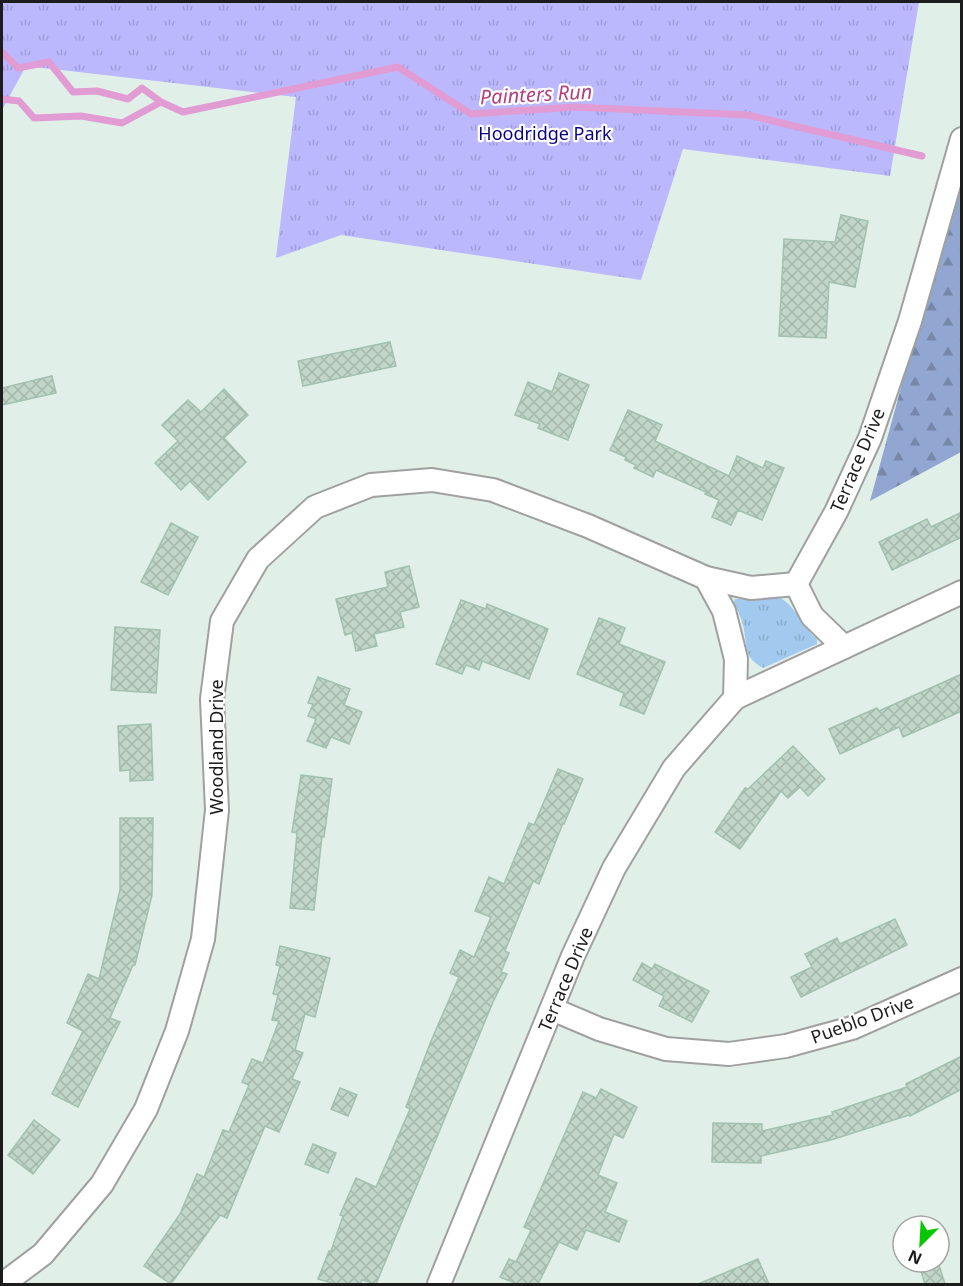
<svg xmlns="http://www.w3.org/2000/svg" width="963" height="1286" viewBox="0 0 963 1286" font-family="'Noto Sans',sans-serif">
	<defs>
		<pattern id="grass-tufts" width="24" height="20" patternUnits="userSpaceOnUse" patternTransform="scale(1.5)"><rect width="24" height="20" fill="#a1caee"/><path d="M3 7l-1-3M5 7V3M7 7l1-3M15 17l-1-3M17 17v-4M19 17l1-3" fill="none" stroke="#8aadcc"/></pattern>
		<pattern id="forest-firs" width="22" height="20" patternUnits="userSpaceOnUse" patternTransform="scale(1.5)"><rect width="22" height="20" fill="#91a7d2"/><path d="M5 1l3.5 6h-7zM16 11l3.5 6h-7z" fill="#7687aa"/></pattern>
		<pattern id="park-tufts" width="24" height="20" patternUnits="userSpaceOnUse" patternTransform="scale(1.5)"><rect width="24" height="20" fill="#bbb8fe"/><path d="M3 7l-1-3M5 7V3M7 7l1-3M15 17l-1-3M17 17v-4M19 17l1-3" fill="none" stroke="#a09ed9"/></pattern>
		<pattern id="building-cross-hatch" width="8" height="8" patternUnits="userSpaceOnUse" patternTransform="scale(1.5)"><rect width="8" height="8" fill="#c1d6c9"/><path d="M0 0l8 8M0 8l8-8" fill="none" stroke="#a5b7ac"/></pattern>
	</defs>
	<rect width="100%" height="100%" fill="#e1efe9"/>
	<!-- grass -->
	<path fill="url(#grass-tufts)" d="M776 596C795 603 801 626 817 639V644L763 668C742 656 748 646 743 625 741 617 737 609 734 602L735 599H757Z"/>
	<!-- forest -->
	<polygon fill="url(#forest-firs)" points="961,168 961,452 870,501"/>
	<!-- park -->
	<polygon fill="url(#park-tufts)" points="2,2 919,2 890,176 683,149 641,280 341,235 276,258 296,97 26,66 2,110"/>
	<g fill="none" stroke-linecap="round" stroke-linejoin="round">
		<!-- stream -->
		<g stroke="#e19cd4" stroke-width="7">
			<polyline points="2,52 18,68 49,62 73,92 97,91 128,99 142,88 161,102"/>
			<polyline points="2,99 19,101 34,118 81,116 122,123 161,102 183,112 398,67 471,114 574,107 748,115 922,156"/>
		</g>
	</g>
	<!-- building -->
	<g fill="url(#building-cross-hatch)" stroke="#a2c1af" stroke-width="1.5">
		<polygon points="841,215 868,221 855,287 829,282 826,338 779,336 784,239 835,242"/>
		<polygon points="390,342 396,366 303,386 298,361"/>
		<polygon points="559,373 589,385 568,440 538,428 540,424 515,415 528,382 552,392"/>
		<polygon points="52,376 56,393 2,405 2,388"/>
		<polygon points="224,389 248,415 224,438 246,462 208,500 190,481 181,490 155,463 178,441 162,425 188,400 201,412"/>
		<polygon points="628,410 662,425 655,441 729,476 737,456 763,468 766,461 784,468 762,520 738,510 731,525 712,517 719,500 705,494 706,492 656,470 653,477 634,468 636,465 625,460 626,457 610,450"/>
		<polygon points="962,512 962,537 892,570 879,542 927,519 931,527"/>
		<polygon points="171,523 198,537 168,595 141,582"/>
		<polygon points="409,566 419,607 400,612 404,627 374,634 377,646 356,651 352,633 345,635 336,599 388,587 385,572"/>
		<polygon points="461,600 486,609 487,604 548,629 529,679 482,661 479,670 466,665 462,674 436,664"/>
		<polygon points="599,618 625,628 619,644 665,662 644,714 620,705 624,693 577,674"/>
		<polygon points="115,627 160,630 156,693 111,690"/>
		<polygon points="962,674 962,711 903,737 899,727 840,754 829,729 877,708 879,711"/>
		<polygon points="318,677 350,689 344,705 362,712 349,744 331,737 326,748 307,741 316,719 308,716 313,704 308,703"/>
		<polygon points="151,724 153,780 130,781 130,770 120,771 118,726"/>
		<polygon points="793,746 825,779 808,796 800,787 788,798 781,791 740,849 715,832 745,788 748,789"/>
		<polygon points="558,769 583,779 564,824 563,823 539,884 533,881 505,951 509,953 501,972 507,974 493,1002 376,1284 362,1280 360,1284 335,1284 318,1279 329,1251 331,1251 343,1216 340,1215 356,1178 376,1187 410,1109 406,1107 431,1041 459,977 450,973 460,950 474,957 491,917 475,911 489,877 504,884 529,823 534,825"/>
		<polygon points="301,775 332,779 324,837 322,836 314,910 290,908 297,833 292,832"/>
		<polygon points="120,818 153,818 152,895 135,965 133,965 110,1018 120,1022 78,1107 52,1094 83,1031 67,1023 88,974 99,979 120,890"/>
		<polygon points="895,919 907,945 801,997 791,977 812,967 805,954 837,938 840,944"/>
		<polygon points="280,946 330,958 315,1017 305,1014 295,1050 303,1053 292,1079 300,1082 279,1132 265,1126 227,1218 220,1215 171,1284 144,1266 180,1214 197,1174 204,1177 223,1130 229,1132 249,1085 242,1082 252,1059 263,1063 279,1021 272,1020 278,995 273,994 280,966 276,965"/>
		<polygon points="642,963 652,969 655,964 709,991 692,1022 659,1006 664,996 633,980"/>
		<polygon points="962,1056 962,1089 910,1116 909,1115 831,1140 761,1156 761,1163 712,1162 713,1123 762,1124 762,1131 833,1115 832,1112 907,1087 906,1084"/>
		<polygon points="340,1088 357,1095 348,1116 331,1109"/>
		<polygon points="601,1089 637,1107 623,1138 614,1134 598,1175 617,1183 605,1212 627,1221 619,1242 586,1230 577,1250 559,1242 538,1284 517,1284 500,1277 509,1259 516,1262 531,1230 524,1227 583,1092 596,1098"/>
		<polygon points="34,1120 60,1140 33,1174 8,1155"/>
		<polygon points="313,1144 336,1153 328,1173 305,1164"/>
		<polygon points="758,1259 769,1284 698,1284"/>
		<polygon points="918,1262 938,1262 945,1284 925,1284"/>
	</g>
	<g fill="none" stroke-linecap="round" stroke-linejoin="round">
		<!-- street casing -->
		<g stroke="#a0a0a0" stroke-width="26">
			<g id="street">
				<polyline points="706,578 724,611 736,659 735,698"/>
				<polyline points="796,584 836,512 870,438 910,321 962,139"/>
				<polyline points="796,584 812,616 844,647"/>
				<polyline points="552,1009 599,1029 666,1049 729,1054 786,1046 852,1028 962,979"/>
				<polyline points="3,1284 43,1254 102,1184 146,1109 177,1031 203,939 217,810 212,699 222,621 258,559 315,507 371,485 432,480 493,490 588,526 706,578 751,588 796,584"/>
				<polyline points="439,1284 573,956 614,868 674,768 735,698 962,592"/>
			</g>
		</g>
		<!-- street -->
		<use href="#street" stroke="#fff" stroke-width="22"/>
	</g>
	<g text-anchor="middle" dominant-baseline="central" stroke-width="4.5" stroke-linejoin="round" paint-order="stroke">
		<!-- park labels -->
		<g font-size="18" fill="#080282" stroke="#fff">
			<text x="545" y="133">Hoodridge Park</text>
		</g>
		<!-- street labels -->
		<g font-size="18" fill="#1c1c1c" stroke="#fff">
			<text transform="translate(857 460) rotate(-67)">Terrace Drive</text>
			<text transform="translate(216 747) rotate(-90)">Woodland Drive</text>
			<text transform="translate(565 979) rotate(-67)">Terrace Drive</text>
			<text transform="translate(862 1019) rotate(-20)">Pueblo Drive</text>
		</g>
		<!-- water labels -->
		<g font-size="20" font-style="italic" fill="#b3417e" stroke="#fff">
			<text transform="translate(536 94) rotate(-3)">Painters Run</text>
		</g>
	</g>
	<!-- border -->
	<rect width="963" height="1286" fill="none" stroke="#1c1c1c" stroke-width="6"/>
	<!-- north arrow -->
	<g transform="translate(921 1244) rotate(204)"><circle r="28" fill="#ffffff" stroke="#a4a4a4" stroke-width="1.5"/>
	<path d="M0-4.5L10 22L0 15L-10 22Z" fill="#07c800"/>
	<text y="-9" font-size="16" font-weight="bold" text-anchor="middle" fill="#1c1c1c">N</text>
	</g>
</svg>
